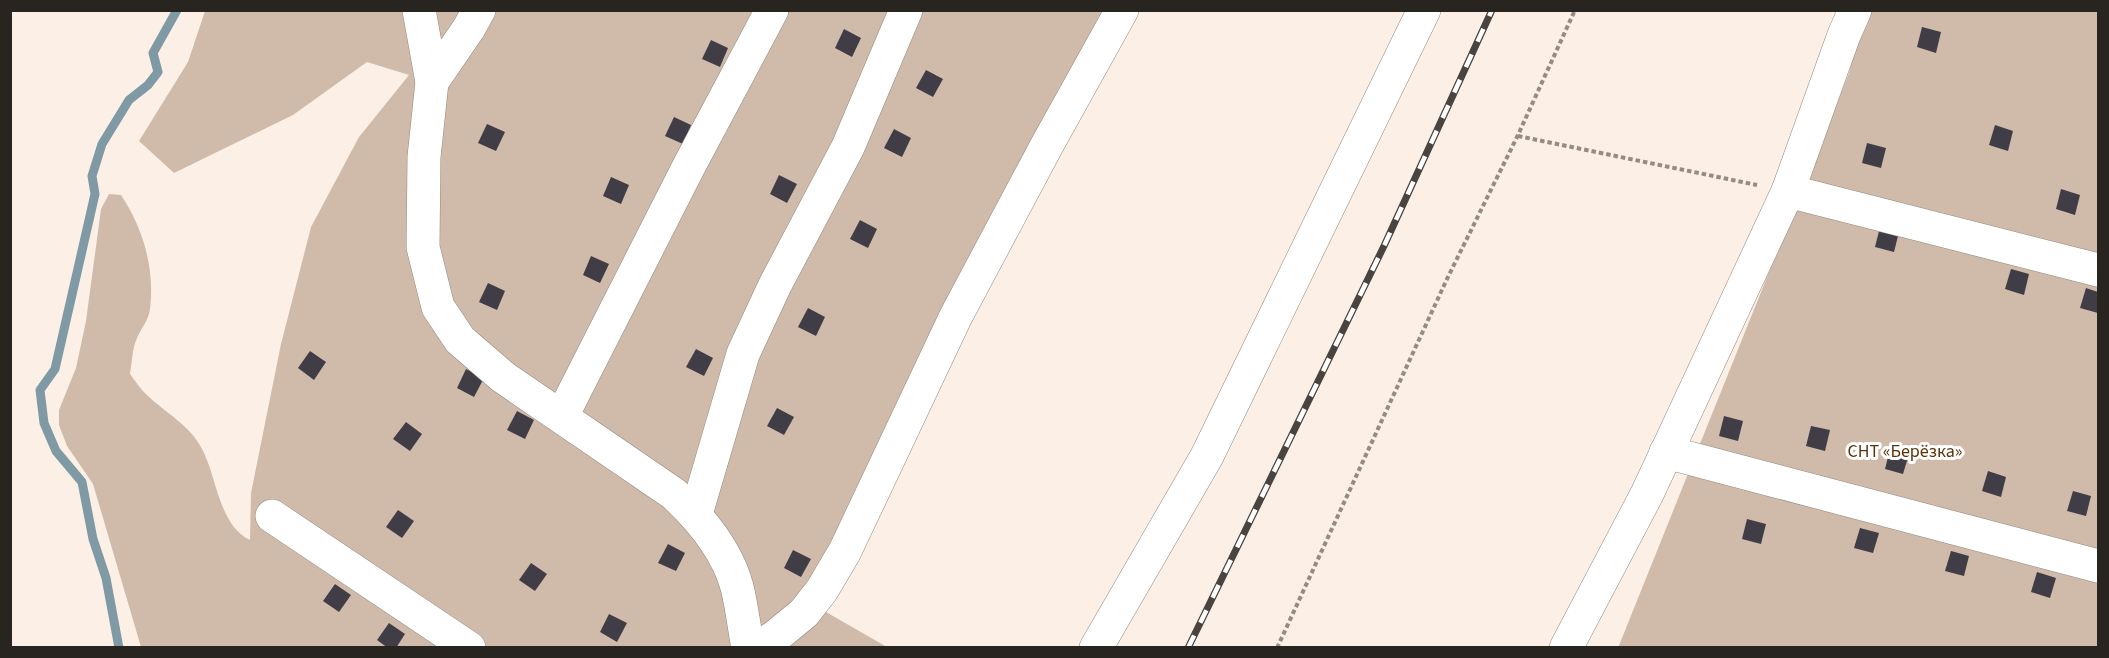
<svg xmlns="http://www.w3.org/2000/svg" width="2109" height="658" viewBox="0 0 2109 658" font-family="'Source Sans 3',sans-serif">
	<rect width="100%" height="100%" fill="#fcf0e6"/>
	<!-- green -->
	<g fill="#d0bbaa">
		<path d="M205 11H1138L991 273 826 612 887 647H141L93 484 67 446 59 425V410L76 368 86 321 101 209 109 194 121 195C143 228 155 268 150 309 149 319 141 329 137 338 132 349 132 363 130 374 136 382 141 390 148 396 165 412 190 426 201 447 217 475 218 525 250 540L251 493 281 344 311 227 359 137 409 75 367 62 293 115 174 173 139 141 188 62Z"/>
		<polygon points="1862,11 2098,11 2098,647 1618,648 1849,73"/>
	</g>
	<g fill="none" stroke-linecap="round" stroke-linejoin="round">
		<!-- stream -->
		<polyline stroke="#7f9aa4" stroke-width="9" points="119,648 106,578 93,539 82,482 56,451 44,423 40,390 55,369 95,194 92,176 102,144 129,100 148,85 158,72 153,53 177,10"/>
	</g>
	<!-- building -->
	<g fill="#403d47">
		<polygon points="1922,27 1941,32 1936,53 1917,47"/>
		<polygon points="844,29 861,38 852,57 835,48"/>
		<polygon points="711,40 728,48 720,67 702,59"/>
		<polygon points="926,70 943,79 933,97 916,88"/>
		<polygon points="674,117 691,125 683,144 665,136"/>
		<polygon points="487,124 505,132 496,151 478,143"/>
		<polygon points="1995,125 2013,131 2008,151 1989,145"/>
		<polygon points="894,129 911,138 902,157 884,148"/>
		<polygon points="1867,143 1886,148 1881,168 1862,163"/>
		<polygon points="779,175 797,184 787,203 770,194"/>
		<polygon points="611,177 629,185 621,204 603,196"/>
		<polygon points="2061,189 2080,195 2075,215 2056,209"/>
		<polygon points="860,220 877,229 868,248 850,239"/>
		<polygon points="1880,227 1899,232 1894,252 1875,247"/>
		<polygon points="591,256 609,264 600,283 583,275"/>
		<polygon points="2011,269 2029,274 2024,295 2005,289"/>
		<polygon points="488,283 505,291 497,310 479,302"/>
		<polygon points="2086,288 2098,292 2098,313 2080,308"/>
		<polygon points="808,308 825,317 816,336 798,327"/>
		<polygon points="696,349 713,358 704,376 686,367"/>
		<polygon points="310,351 326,362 314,380 298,368"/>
		<polygon points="466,369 484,378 474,397 457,388"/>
		<polygon points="777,408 794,417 784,435 767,426"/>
		<polygon points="517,411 534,420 525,439 507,430"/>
		<polygon points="1724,416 1743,421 1738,441 1719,436"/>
		<polygon points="406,422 422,434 410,451 393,439"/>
		<polygon points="1811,426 1830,430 1825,451 1806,446"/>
		<polygon points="1890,449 1909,454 1903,474 1885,469"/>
		<polygon points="1988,471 2006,477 2001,497 1982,491"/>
		<polygon points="2073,491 2091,496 2086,516 2067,511"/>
		<polygon points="398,510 414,521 402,538 386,527"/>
		<polygon points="1747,519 1766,524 1761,544 1742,539"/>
		<polygon points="1860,528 1879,533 1873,553 1854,548"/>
		<polygon points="668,544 685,553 676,571 658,563"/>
		<polygon points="793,550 811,559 801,577 784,568"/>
		<polygon points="1951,551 1969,556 1964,576 1945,571"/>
		<polygon points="531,563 547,574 535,591 519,580"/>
		<polygon points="2037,572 2056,578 2050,598 2031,592"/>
		<polygon points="335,584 351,595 339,612 323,601"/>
		<polygon points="609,614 627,623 617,642 600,632"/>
		<polygon points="389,623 405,634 396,648 388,648 377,640"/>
	</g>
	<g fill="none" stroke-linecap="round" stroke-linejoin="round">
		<!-- minor casing -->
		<g stroke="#92887f" stroke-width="34">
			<g id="minor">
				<path d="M419 10 432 82 424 157 423 247 438 307 460 340 503 377 674 494C701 519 727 550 737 587 742 607 744 627 748 648"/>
				<polyline points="432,82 469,28 479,10"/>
				<polyline points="1788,191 2098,270"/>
				<polyline points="562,416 689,166 772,10"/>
				<polyline points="1666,452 2098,566"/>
				<polyline points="696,514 743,354 775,285 848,147 906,10"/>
				<polyline points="272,516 469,648"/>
				<polyline points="758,648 776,636 804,613 822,590 845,551 956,316 1047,145 1122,10"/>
				<polyline points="1096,648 1207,456 1424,10"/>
				<polyline points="1566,648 1647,494 1788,191 1844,35 1855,10"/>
			</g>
		</g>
		<!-- path -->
		<g stroke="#938b84" stroke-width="4" stroke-dasharray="4.5 3" stroke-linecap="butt">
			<polyline points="1518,136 1757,185"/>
			<polyline points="1277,648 1447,279 1518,135 1575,10"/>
		</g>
		<!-- minor -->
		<use href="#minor" stroke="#fff" stroke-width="33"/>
		<!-- rail casing -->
		<g stroke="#49443f" stroke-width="7">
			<polyline id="rail" points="1188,648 1384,246 1492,10"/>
		</g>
		<!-- rail -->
		<use href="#rail" stroke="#fff" stroke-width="4.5" stroke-dasharray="14" stroke-linecap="butt"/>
	</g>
	<g text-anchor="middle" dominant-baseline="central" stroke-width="6" stroke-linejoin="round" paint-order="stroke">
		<!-- park labels -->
		<g font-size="18" fill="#5b3308" stroke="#fff">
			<text x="1905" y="451">СНТ «Берёзка»</text>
		</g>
	</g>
	<!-- border -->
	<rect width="2109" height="658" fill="none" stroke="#282420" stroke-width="24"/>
</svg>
